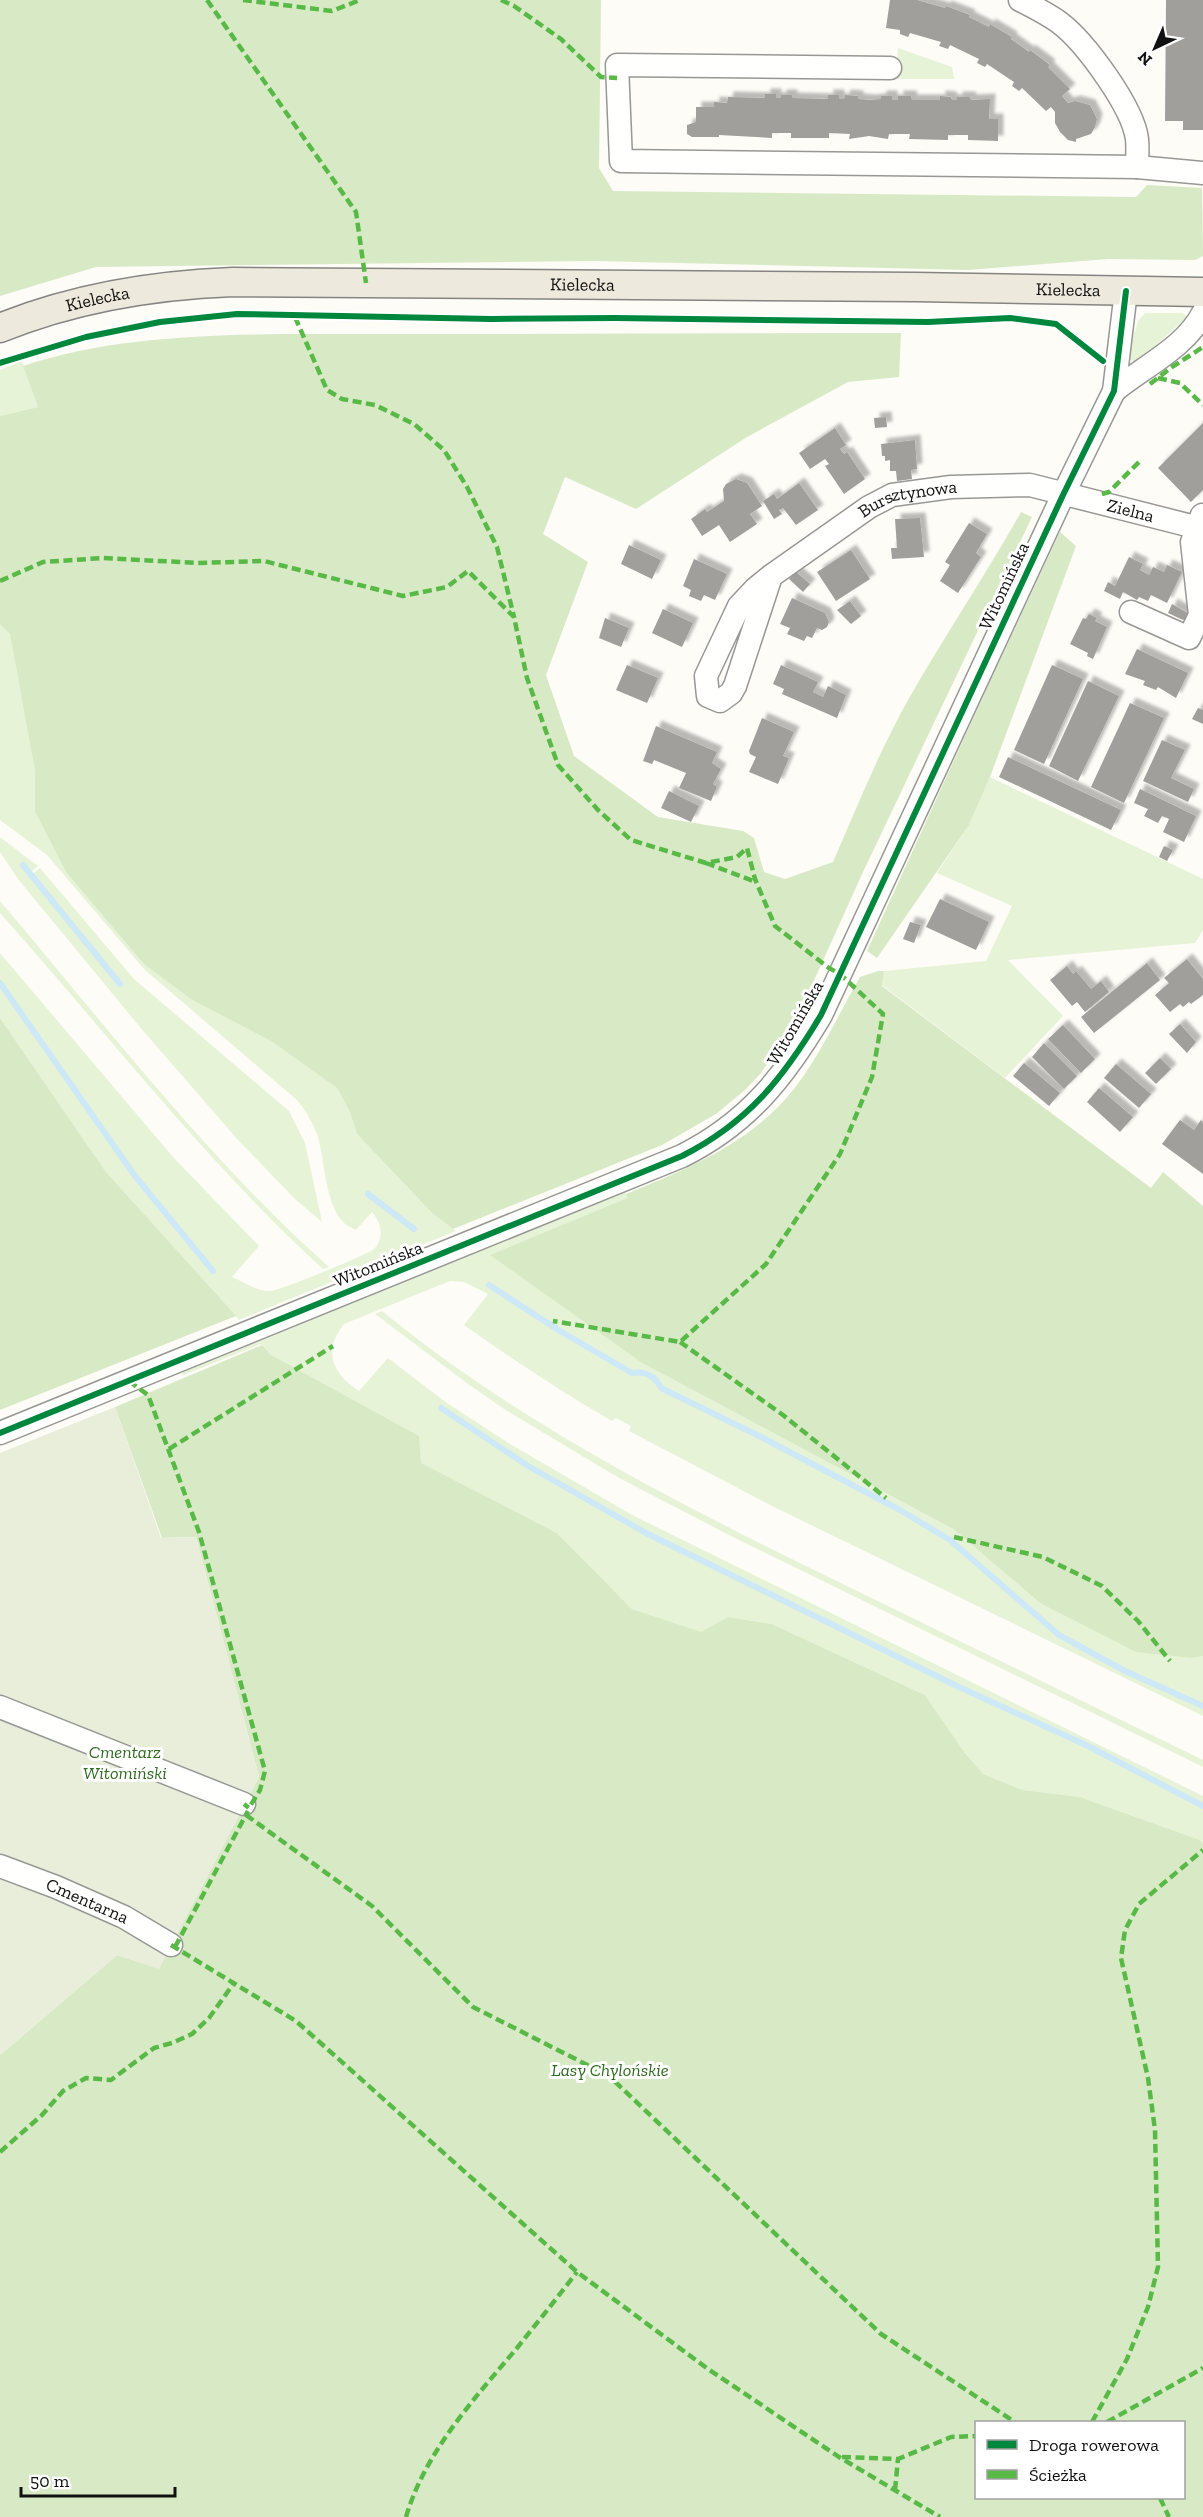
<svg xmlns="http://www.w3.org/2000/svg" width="1203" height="2517" viewBox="0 0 1203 2517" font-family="'Zilla Slab',serif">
	<defs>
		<filter id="shadow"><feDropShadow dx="5.5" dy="-5.5" stdDeviation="1.5" flood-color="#0004"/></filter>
	</defs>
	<rect width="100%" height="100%" fill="#fdfcf7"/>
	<!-- green -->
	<g fill="#e7f3d7">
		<polygon points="898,48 952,67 954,79 896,79"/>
		<polygon points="1145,313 1183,313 1187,317 1137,362 1127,359 1138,321"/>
		<polygon points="22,361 38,407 0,416 0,370"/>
		<path d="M0 624 10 633 35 772V812L66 872 145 964 192 1000 271 1041 337 1088 349 1110 357 1134 432 1213 456 1231 239 1320 106 1172 0 1018V953L173 1157 259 1246 232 1277C245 1282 257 1292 271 1291 281 1290 367 1255 374 1249 385 1238 381 1222 372 1212L356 1230C352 1228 347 1226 344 1223 325 1205 325 1161 318 1137 313 1123 306 1111 297 1100L145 970 47 855 0 820Z"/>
		<polygon points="990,777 1203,879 1203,930 1195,943 1008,960 1063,1016 1005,1078 882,985 884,971 986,961 1012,906 937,873 969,825"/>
		<polygon points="0,837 38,866 30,873 31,875 40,868 134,979 289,1111 305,1143 322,1222 295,1199 238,1140 139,1026 18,879 0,852"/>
		<path d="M0 901C106 1026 206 1157 329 1267L323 1269C204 1160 107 1033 0 913Z"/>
		<path d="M625 1191 627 1198 491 1255 642 1363 953 1529 1040 1603 1192 1658 1203 1656V1716L772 1506 629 1431 631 1426 616 1418 612 1421C561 1392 512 1359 464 1325L488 1294 464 1282 450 1281 344 1324C322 1352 333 1374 359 1391L388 1358 447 1403 510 1444 634 1516 1203 1796V1844L1200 1840 1080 1797 1023 1790 983 1774 965 1753 925 1695 772 1624 728 1617 701 1633 632 1609 557 1533 420 1463 271 1355 261 1344 181 1376 185 1369Z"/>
		<path d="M382 1311C524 1427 683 1506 847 1586 966 1644 1084 1702 1203 1760V1767L729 1535 619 1478 507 1411 468 1384 375 1314Z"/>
	</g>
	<!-- forest -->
	<g fill="#d8eac5" fill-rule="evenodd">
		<polygon points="0,0 601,0 599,168 613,191 1136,197 1147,185 1202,188 1203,256 1195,260 1108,259 968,270 594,261 96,267 0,296"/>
		<path d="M901 333 899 377 848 382 747 437 636 509 565 477 543 534 588 562 546 675 574 756 658 817 743 831 754 838 764 872 785 879 833 862C857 807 879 752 908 700 944 637 985 576 1021 512L1032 517 863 872 797 1018 761 1073 745 1090 716 1114 662 1145 453 1229 432 1213 357 1134 349 1110 337 1088 271 1041 192 1000 144 964 66 872 35 812V772L10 634 0 624V416L38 407 23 366C137 327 286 335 406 334 571 334 736 333 901 333Z"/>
		<polygon points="1060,532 1076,546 990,777 969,825 877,958 867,951 986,690"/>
		<path d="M878 971H884L882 986 1151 1188 1163 1172 1203 1206V1656L1192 1658 1136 1652 1040 1603 953 1529 642 1363 490 1255 627 1198 626 1194C686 1169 745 1146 789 1095 817 1062 838 1015 860 977Z"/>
		<polygon points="0,1018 106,1172 236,1316 0,1410"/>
		<path d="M262 1345 271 1355 419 1436 421 1463 557 1533 632 1609 701 1632 728 1617 772 1624 925 1695 965 1753 983 1774 1023 1790 1080 1797 1200 1840 1203 1844V2517H0V2055L117 1955 159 1968 259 1777 196 1537 162 1538 115 1407ZM976 2422H1184V2498H976Z"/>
	</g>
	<!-- cemetery -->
	<polygon fill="#e9eedb" points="115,1407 161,1538 196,1537 259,1777 159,1969 117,1955 0,2055 0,1453"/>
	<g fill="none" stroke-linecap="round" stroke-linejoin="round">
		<!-- stream -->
		<g stroke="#cde8f7" stroke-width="6">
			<polyline points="23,865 120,984"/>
			<polyline points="0,983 135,1176 213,1271"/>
			<polyline points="368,1194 414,1229"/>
			<path d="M489 1285 560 1331 632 1373C645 1371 655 1376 661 1388L761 1437 900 1510 950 1540 1059 1635 1125 1671 1203 1706"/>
			<polyline points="441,1408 528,1466 646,1533 959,1687 1088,1746 1203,1806"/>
		</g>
	</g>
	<!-- building -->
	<g fill="#a19f9c" filter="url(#shadow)">
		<polygon points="890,0 917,0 945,8 946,6 970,15 969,17 989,27 990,24 1012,37 1011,39 1029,52 1030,50 1050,65 1048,67 1070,89 1062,96 1068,103 1075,101 1090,105 1097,119 1095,127 1091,134 1076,139 1076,142 1068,140 1060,132 1055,123 1055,112 1051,107 1046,111 1022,88 1019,91 1012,86 1014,82 987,64 985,67 977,63 979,59 950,45 948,49 939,46 941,42 910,33 908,37 900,34 900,30 886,28"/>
		<polygon points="1166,0 1203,0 1203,130 1183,130 1183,121 1165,121"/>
		<polygon points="765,94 776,94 776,98 781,98 781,95 792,95 792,98 828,99 828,95 839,95 839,99 844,99 845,95 858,96 858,99 870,100 881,99 881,96 892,96 892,100 898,100 898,96 911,96 912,100 940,100 940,96 951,97 952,100 957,100 957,97 970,97 971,100 990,99 989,119 998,119 998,141 968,140 968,135 948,135 948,140 909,139 910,134 889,134 888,139 869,136 849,139 850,134 829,133 829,138 791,138 791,133 772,133 772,138 719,135 719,137 692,137 687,134 687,125 696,122 696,107 714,107 714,102 727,103 728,97 765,98"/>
		<polygon points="886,417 887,427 875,428 874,418"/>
		<polygon points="1203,423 1203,490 1191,502 1158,468"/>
		<polygon points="835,428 846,445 840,449 844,454 847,452 865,479 844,494 825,466 829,464 825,459 810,469 799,453"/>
		<polygon points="915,440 917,469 911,470 912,479 897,481 896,471 890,471 890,460 885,461 885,456 882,456 881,444"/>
		<polygon points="736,479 747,483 762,506 750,514 757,524 730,542 719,525 702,536 691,519 705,509 707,512 724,501 723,489 726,484"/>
		<polygon points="799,483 818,510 796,525 783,508 779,510 782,514 774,519 763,501 774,494 777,499"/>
		<polygon points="920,518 924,557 892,559 891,548 897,548 895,519"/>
		<polygon points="969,523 987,534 976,553 981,557 958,593 940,581 950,565 945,562"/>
		<polygon points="629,545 661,560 652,579 621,564"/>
		<polygon points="851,550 870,579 836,601 817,572"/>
		<polygon points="1129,557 1143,564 1140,570 1149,575 1153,567 1164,572 1167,565 1182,572 1167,603 1151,595 1148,601 1139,597 1137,600 1123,592 1120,599 1104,591 1108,582 1115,586"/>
		<polygon points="694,559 727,574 715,600 704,595 701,601 689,596 691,590 683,586"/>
		<polygon points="796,572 810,584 803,592 789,579"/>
		<polygon points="792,598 825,613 829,622 827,627 822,630 817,628 812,638 807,636 804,641 787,634 790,628 780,624"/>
		<polygon points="850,601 861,616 851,624 837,610"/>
		<polygon points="1172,604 1191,615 1183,620 1168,613"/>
		<polygon points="663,609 693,623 682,647 652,633"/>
		<polygon points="1089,614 1097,618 1095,621 1107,627 1093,659 1087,656 1088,653 1070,644 1083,618 1086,619"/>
		<polygon points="605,618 629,628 621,647 599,638"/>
		<polygon points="1137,649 1188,673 1176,698 1158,687 1156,690 1143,685 1145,681 1125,674"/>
		<polygon points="627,665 658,678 647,703 616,690"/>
		<polygon points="781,665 818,682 813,692 823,697 828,686 846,695 837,718 782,694 784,689 773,684"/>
		<polygon points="1052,665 1083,679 1044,764 1014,750"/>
		<polygon points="1088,681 1119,696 1078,781 1049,766"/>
		<polygon points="1130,703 1164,718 1124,803 1091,787"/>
		<polygon points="1198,708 1203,710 1203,724 1192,719"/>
		<polygon points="762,718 794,732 783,756 789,758 778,784 749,772 756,757 750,754 749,751"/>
		<polygon points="656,726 717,752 712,763 721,769 713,784 717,787 711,801 679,788 686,773 654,760 652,764 643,761"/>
		<polygon points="1162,740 1185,750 1171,778 1194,789 1188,802 1143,781"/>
		<polygon points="1008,757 1121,810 1111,830 999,777"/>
		<polygon points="1140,789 1196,816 1184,842 1163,832 1169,819 1162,816 1158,823 1144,816 1148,809 1134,803"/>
		<polygon points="669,791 699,806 691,822 661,808"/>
		<polygon points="1164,846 1173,850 1167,861 1159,857"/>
		<polygon points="940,899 989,922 976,950 926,927"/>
		<polygon points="910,922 921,925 914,943 903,939"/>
		<polygon points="1187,959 1203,979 1203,995 1191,1004 1189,1002 1183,1007 1180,1004 1170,1012 1155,995 1169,983 1164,978"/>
		<polygon points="1147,963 1160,980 1094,1033 1081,1017"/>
		<polygon points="1067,966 1073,974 1076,971 1091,989 1101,981 1109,992 1085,1012 1077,1002 1072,1006 1050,980"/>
		<polygon points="1180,1024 1196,1042 1187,1053 1169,1034"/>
		<polygon points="1063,1025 1095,1059 1081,1073 1048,1039"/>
		<polygon points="1044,1043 1077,1076 1064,1089 1032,1057"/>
		<polygon points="1160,1058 1171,1069 1156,1084 1145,1073"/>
		<polygon points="1024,1063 1060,1093 1049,1106 1013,1076"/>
		<polygon points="1116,1064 1151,1094 1139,1108 1104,1078"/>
		<polygon points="1099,1088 1133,1117 1120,1132 1087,1102"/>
		<polygon points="1180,1120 1194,1130 1201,1120 1203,1123 1203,1174 1162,1144"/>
	</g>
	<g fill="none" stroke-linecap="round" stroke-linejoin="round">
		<!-- minor casing -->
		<g stroke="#979795" stroke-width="25">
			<g id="minor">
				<path d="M1020 0C1034 7 1048 14 1060 23 1085 42 1133 107 1137 139 1138 148 1137 158 1137 167"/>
				<polyline points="890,68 617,65 621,161 1137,167 1203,173"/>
				<path d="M1114 391C1143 367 1186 347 1203 313"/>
				<path id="s1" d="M771 576 735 686 731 693 720 701 708 696 706 676 739 606 755 589 771 576 869 507 892 495 951 487 1030 485 1203 529"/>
				<polyline points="1131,612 1189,638 1200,615 1192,542 1202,515"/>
				<path d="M0 1433 682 1156C748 1123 784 1077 821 1015L1063 495 1114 391 1126 291"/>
				<polyline points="0,1707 244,1804"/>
				<path id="s2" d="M0 1866 56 1887 124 1917 171 1945"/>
			</g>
		</g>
		<!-- major casing -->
		<g stroke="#858482" stroke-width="31">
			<g id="major">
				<path id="s3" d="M0 328C74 298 154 285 233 282L915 287 1203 292"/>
			</g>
		</g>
		<!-- minor -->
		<use href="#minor" stroke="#fffffe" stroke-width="22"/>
		<!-- major -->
		<use href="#major" stroke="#ede9dc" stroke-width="28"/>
		<!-- quiet -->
		<g stroke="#58b947" stroke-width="4.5" stroke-dasharray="9 4.5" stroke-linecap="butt">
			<polyline points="207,0 356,212 366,283"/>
			<polyline points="243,0 332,11 360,0"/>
			<polyline points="501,0 514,6 561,39 601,77 617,78"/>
			<polyline points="295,317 327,390 342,399 375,405 414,424 444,450 467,487 497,547 514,617"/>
			<polyline points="1158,378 1180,383 1203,405"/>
			<polyline points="1150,384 1172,367 1203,347"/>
			<polyline points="1102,494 1109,492 1139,462"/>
			<polyline points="0,581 43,562 103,558 198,563 264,561 403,596 447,587 468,571 514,617 527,678 558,765 598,810 631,840 706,863 737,857 747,848 755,879 775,926 829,968 840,974 883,1014 872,1077 840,1154 766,1264 680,1342 553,1321"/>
			<polyline points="706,863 756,882"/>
			<polyline points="680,1342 783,1415 886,1498"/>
			<polyline points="129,1381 148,1395 199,1532 265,1771 260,1790 249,1808 244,1804"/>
			<polyline points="169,1449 333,1346"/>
			<polyline points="954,1537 1043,1557 1102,1586 1138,1621 1170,1661"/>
			<polyline points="246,1815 372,1906 473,2007 609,2076 881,2334 1015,2422"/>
			<polyline points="171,1945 296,2021 577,2272 708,2369 839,2457 940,2517"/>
			<polyline points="175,1947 248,1811"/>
			<polyline points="0,2152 42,2115 63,2091 86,2078 111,2080 154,2048 172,2043 192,2034 209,2018 234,1983"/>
			<polyline points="1092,2422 1127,2359 1148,2307 1158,2267 1155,2130 1148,2078 1121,1958 1125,1930 1139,1904 1203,1850"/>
			<polyline points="1107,2422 1203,2368"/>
			<polyline points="842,2457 898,2459 951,2437 976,2436"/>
			<polyline points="895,2490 898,2459"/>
			<polyline points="1160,2498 1169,2517"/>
			<path d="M406 2517C425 2452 474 2399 517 2348 537 2323 557 2298 577 2272"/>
		</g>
		<!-- cycleway casing -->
		<g stroke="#fff" stroke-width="10">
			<g id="cycleway">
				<polyline points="0,363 86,337 160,322 237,314 491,319 615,318 928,322 1010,318 1056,324 1103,361"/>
				<path d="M0 1433 682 1156C748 1123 784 1077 821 1015L1063 495 1114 391 1126 291"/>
			</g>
		</g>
		<!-- cycleway -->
		<use href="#cycleway" stroke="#00873e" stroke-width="6"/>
	</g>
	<g text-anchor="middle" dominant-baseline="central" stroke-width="6" stroke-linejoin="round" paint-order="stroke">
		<!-- street labels -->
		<g font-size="18" fill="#111" stroke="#fff">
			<text stroke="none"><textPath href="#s3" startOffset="588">Kielecka</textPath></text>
			<text stroke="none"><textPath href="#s3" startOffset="1074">Kielecka</textPath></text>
			<text stroke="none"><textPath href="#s3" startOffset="102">Kielecka</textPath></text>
			<text stroke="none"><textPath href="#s1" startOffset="452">Bursztynowa</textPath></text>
			<text stroke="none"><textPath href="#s1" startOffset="680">Zielna</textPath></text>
			<text transform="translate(1004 586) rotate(-65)">Witomińska</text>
			<text transform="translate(795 1023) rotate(-60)">Witomińska</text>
			<text transform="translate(378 1264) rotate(-22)">Witomińska</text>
			<text stroke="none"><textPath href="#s2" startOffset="94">Cmentarna</textPath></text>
		</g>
		<!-- park labels -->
		<g font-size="18" font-style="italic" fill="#2f6b1f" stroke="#fff">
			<text x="125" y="1752">Cmentarz<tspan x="125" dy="21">Witomiński</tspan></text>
			<text x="610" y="2070">Lasy Chylońskie</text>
		</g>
	</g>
	<!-- legend -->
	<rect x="975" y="2421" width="210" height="78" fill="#ffffff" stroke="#a0a0a0" stroke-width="1.5"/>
	<rect x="987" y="2440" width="30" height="9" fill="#00873e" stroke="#a0a0a0" stroke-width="1.5"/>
	<text x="1029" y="2451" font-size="18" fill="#111111">Droga rowerowa</text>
	<rect x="987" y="2470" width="30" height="9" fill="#58b947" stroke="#a0a0a0" stroke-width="1.5"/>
	<text x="1029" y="2481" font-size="18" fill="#111111">Ścieżka</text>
	<!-- north arrow -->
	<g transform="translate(1155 48) rotate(224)" stroke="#ffffff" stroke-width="4.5" paint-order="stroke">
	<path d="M0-4.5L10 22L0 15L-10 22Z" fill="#111111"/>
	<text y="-9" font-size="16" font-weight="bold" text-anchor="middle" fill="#111111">N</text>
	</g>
	<!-- scale -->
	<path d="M21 2487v9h154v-9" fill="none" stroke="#111111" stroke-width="3"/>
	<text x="30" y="2487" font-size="18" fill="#111111" stroke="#ffffff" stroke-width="4.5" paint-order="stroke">50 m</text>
</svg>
